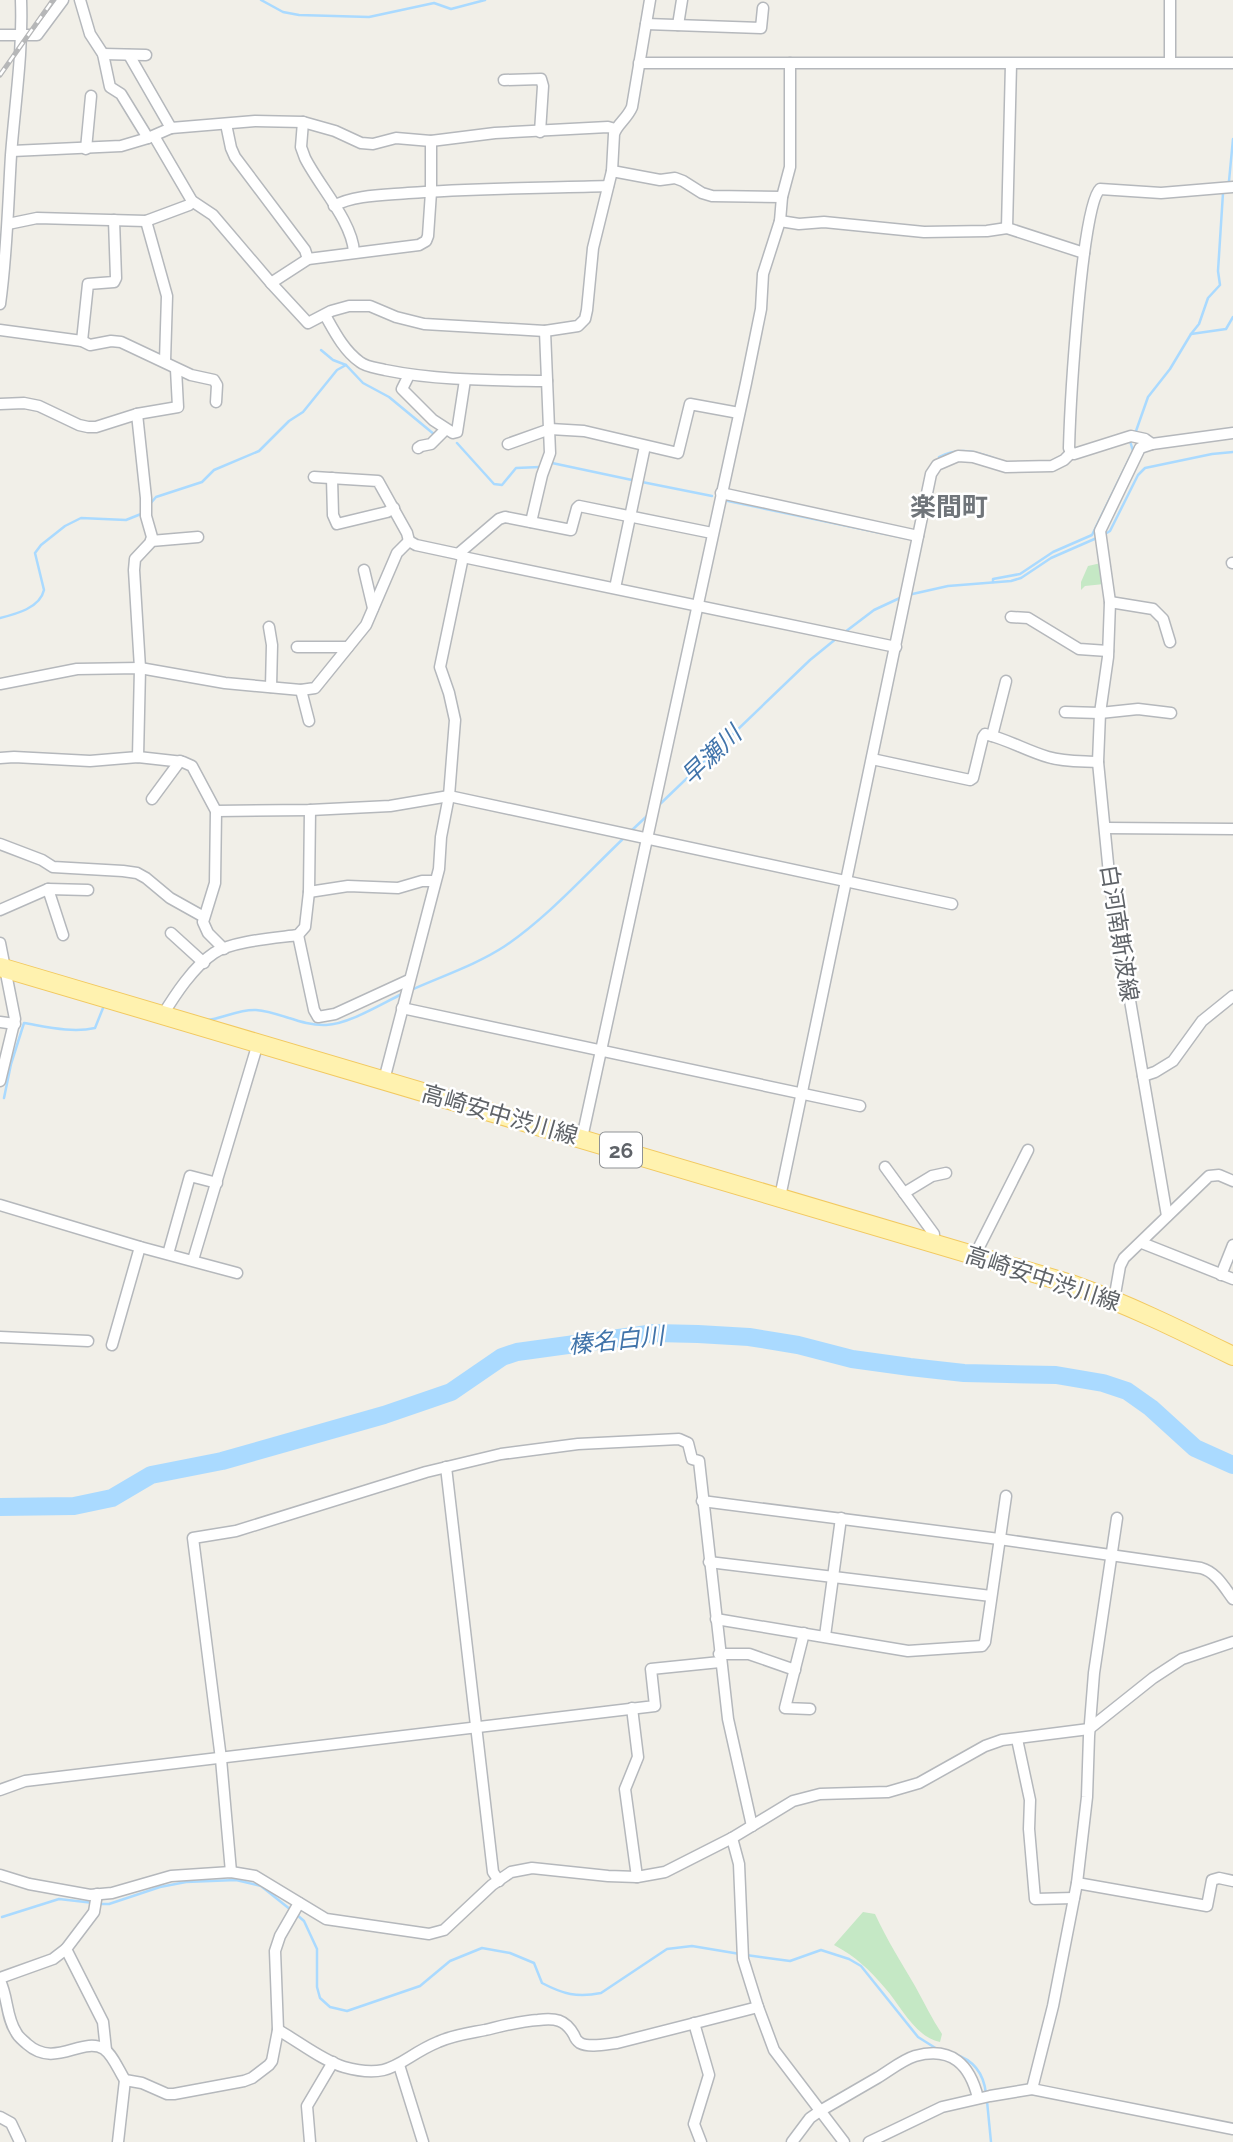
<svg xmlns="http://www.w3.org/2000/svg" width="1233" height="2142" viewBox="0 0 1233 2142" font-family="Raleway,'Noto Sans JP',sans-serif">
	<rect width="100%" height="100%" fill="#f1efe8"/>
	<!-- green -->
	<g fill="#c5e8c5">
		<polygon points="1101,563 1104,584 1085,586 1081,590 1081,582 1088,566"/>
		<path d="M863 1912 875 1914C887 1940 901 1962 915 1986 924 2002 932 2019 942 2034L940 2042C915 2037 901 2006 885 1988 869 1969 856 1957 834 1945Z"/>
	</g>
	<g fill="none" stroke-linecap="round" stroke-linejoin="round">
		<!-- stream -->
		<g stroke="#aadaff" stroke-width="2.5">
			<polyline points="261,0 283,12 299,15 369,17 434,3 451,9 485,0"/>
			<polyline points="1229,181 1233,139"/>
			<polyline points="1191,334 1199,324 1208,298 1220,285 1218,271 1223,193"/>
			<polyline points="321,350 333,360 346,365 363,383 389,397 435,435"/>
			<polyline points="1136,431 1148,397 1170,369 1191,334 1226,329 1233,317"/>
			<polyline points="457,443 494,484 502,485 516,468 540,467"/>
			<path d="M939 457C959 447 975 451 996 459"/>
			<polyline points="552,463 632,480"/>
			<polyline points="642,482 712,496"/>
			<polyline points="728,501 905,538"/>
			<polyline points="150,504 156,497 202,482 214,470 259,451 289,421 303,412 337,370 346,365"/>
			<polyline points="1105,534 1110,531 1138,475 1145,468 1212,454 1233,452"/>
			<polyline points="993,582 993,579 1020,574 1053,552 1092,535 1133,451 1130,441"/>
			<polyline points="908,595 948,586 1011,581 1021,578 1051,558 1099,537"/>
			<path d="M0 618C16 614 40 608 44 590L35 553 41 545 65 526 81 518 126 520 141 514"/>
			<polyline points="845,632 874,610 902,597"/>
			<polyline points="658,806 810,660 837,638"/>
			<polyline points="630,832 648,815"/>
			<path d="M411 990C442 976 476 965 505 946 548 917 587 873 625 837"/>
			<path d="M208 1020C224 1018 239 1009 256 1010 280 1012 302 1026 326 1025 349 1024 381 1004 402 994"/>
			<path d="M4 1098 11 1064 24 1023C48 1027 72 1033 95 1028L103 1008"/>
			<polyline points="100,1904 109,1904 160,1887 186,1882 236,1880 261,1886 291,1910"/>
			<path d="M296 1914 304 1921 317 1949V1987L320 1998 330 2007 347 2011 420 1986 450 1961 482 1948 510 1953 534 1963 542 1983C563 1994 577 1998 601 1993L667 1949 692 1946 740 1954"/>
			<polyline points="2,1917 59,1899 94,1903"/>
			<polyline points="746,1955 790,1961 821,1950 849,1959 861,1966 918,2037 937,2049"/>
			<path d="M954 2054C974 2060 984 2074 986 2094"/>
			<polyline points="987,2101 991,2142"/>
		</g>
		<!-- river -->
		<polyline stroke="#aadaff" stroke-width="18" points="0,1507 74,1506 112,1498 151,1475 222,1461 384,1415 451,1392 502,1357 517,1352 655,1333 698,1334 749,1337 798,1345 852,1359 910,1367 964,1373 1056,1375 1103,1383 1127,1391 1151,1408 1195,1448 1233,1465"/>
		<!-- minor casing -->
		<g stroke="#b5b8bc" stroke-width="13">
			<g id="minor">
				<polyline points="80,0 90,34 103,54 110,87 121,94 148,138"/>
				<polyline points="646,24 761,28 763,8"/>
				<polyline points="678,25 682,0"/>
				<polyline points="0,35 37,35 63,0"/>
				<polyline points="103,54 146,55"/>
				<polyline points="129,55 171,128"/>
				<polyline points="1170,62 1170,0"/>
				<polyline points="639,63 1233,63"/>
				<polyline points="504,80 541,79 543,86 540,132"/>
				<path d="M303 122 301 147 305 158C319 186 352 221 354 252"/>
				<polyline points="226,124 231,148 235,157 305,250 308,259"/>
				<path d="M154 136 192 201 213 215 271 283 308 323 331 311 349 306H370L396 317 424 324 545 331 578 326 585 319 587 310 593 248 612 171 614 134C617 124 627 119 632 107L650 0"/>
				<polyline points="86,149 91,96"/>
				<polyline points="12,151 121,146 148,138 171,128 255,121 303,122 335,131 361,143 373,144 396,138 431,141 495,133 608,127 615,129"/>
				<polyline points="612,171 660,180 675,178 683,181 702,193 712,196 782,197"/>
				<path d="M334 206C353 195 386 195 408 193 475 188 542 188 608 186"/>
				<polyline points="146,221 167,296 165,361"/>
				<polyline points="780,221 799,224 824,222 924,232 987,231 1007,228 1084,253"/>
				<polyline points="8,224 37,218 146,221 189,205 192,201"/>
				<polyline points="1007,228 1011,64"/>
				<polyline points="271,283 308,259 419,245 426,241 428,236 431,192 431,141"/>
				<path d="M0 304C7 254 8 205 11 155 15 103 23 52 21 0"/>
				<path d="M325 315C334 331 344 351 360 362 366 367 377 368 385 370 439 381 493 380 547 381"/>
				<polyline points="0,330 82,341 90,345 111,341 121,342 191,375 214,380 217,385 216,402"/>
				<polyline points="82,341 88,284 114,282 116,278 114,220"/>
				<polyline points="409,375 402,389 433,420 453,433 457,432 465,380"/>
				<polyline points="0,404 24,403 39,406 79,425 88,427 96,427 137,414 178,407 176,369"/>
				<polyline points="137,414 146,498 146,516 152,537 150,543 135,559 134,570 140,668 138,757"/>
				<polyline points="508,444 550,429 584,431 678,453 690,404 739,413"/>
				<path d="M1152 444 1145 439 1131 436 1074 454 1071 453 1069 448C1070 411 1081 206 1100 189L1161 193 1233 187"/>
				<polyline points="418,448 421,446 431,444 445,430"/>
				<polyline points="314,477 378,481 407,533 409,541"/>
				<polyline points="332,478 333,515 337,524 387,512 394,508"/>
				<polyline points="721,493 918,536"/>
				<polyline points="531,522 542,475 550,453 545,331"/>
				<polyline points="151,541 198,537"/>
				<polyline points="458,554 499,519 505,517 571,530 577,508 579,506 712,533"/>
				<polyline points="1232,563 1233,563"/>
				<polyline points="364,570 373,608"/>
				<polyline points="615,588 645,446"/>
				<polyline points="1110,602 1153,609 1163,619 1170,642"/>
				<polyline points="1011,617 1028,618 1079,649 1108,651"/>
				<polyline points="269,627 272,645 271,687"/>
				<polyline points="297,647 348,647"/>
				<polyline points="0,684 77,669 140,668 225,683 301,690 315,688 366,625 397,553 409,541 416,545 458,554 463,557 896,647"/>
				<polyline points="301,690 309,721"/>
				<polyline points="1065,712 1100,713 1138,709 1171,713"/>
				<polyline points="992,736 1006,681"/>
				<polyline points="0,758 14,757 90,761 138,757 183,762 192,766 216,811 215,883 203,922 208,933 224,949"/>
				<path d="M872 759 970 780 973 778 983 737 985 734C1007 739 1027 751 1048 757 1064 762 1082 761 1098 762"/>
				<polyline points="152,799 180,761"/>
				<polyline points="216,811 310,810 390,806 449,796 952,904"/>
				<polyline points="1106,828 1233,829"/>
				<polyline points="0,844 42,860 53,867 123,871 137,873 146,878 170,898 204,917"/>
				<polyline points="48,889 88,890"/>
				<polyline points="309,892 348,886 398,888 422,881 435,881"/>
				<polyline points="0,910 48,889 63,935"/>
				<polyline points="171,933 204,963"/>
				<polyline points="298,935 314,1010 318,1017 335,1014 409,980"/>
				<polyline points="0,943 15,1019 0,1081"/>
				<polyline points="402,1008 860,1106"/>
				<path d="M162 1016C175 995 193 967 214 953 232 941 276 938 298 935L305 927 309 892 310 810"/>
				<polyline points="0,1022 15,1024"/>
				<polyline points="1143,1076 1155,1072 1173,1061 1202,1021 1233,996"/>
				<polyline points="384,1080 439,869 441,837 449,796 455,720 449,693 440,667 463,557"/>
				<polyline points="582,1138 746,383 761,309 763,274 780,221 782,197 790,167 790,63"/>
				<polyline points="885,1167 934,1234 933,1242"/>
				<polyline points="904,1193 932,1176 946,1173"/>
				<polyline points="780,1197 931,474 937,465 958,456 973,457 1006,467 1052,466 1064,460 1071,453"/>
				<polyline points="0,1205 140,1247 237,1273"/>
				<polyline points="1167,1216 1110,884 1098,762 1100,713 1108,657 1110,602 1100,531 1140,448 1152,444 1233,433"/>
				<polyline points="1142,1243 1233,1279"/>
				<polyline points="168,1254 190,1176 217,1183"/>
				<polyline points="975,1255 1028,1150"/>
				<polyline points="193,1260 258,1043"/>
				<polyline points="1221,1275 1233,1245"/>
				<polyline points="1114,1300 1120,1266 1124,1258 1209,1176 1219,1175 1233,1181"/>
				<polyline points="0,1337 88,1341"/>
				<polyline points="112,1345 140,1247"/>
				<polyline points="446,1467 493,1872 499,1881"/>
				<path d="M702 1501 999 1539 1201 1568C1216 1572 1224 1587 1233 1599"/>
				<polyline points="709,1562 991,1596"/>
				<polyline points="716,1619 908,1651 982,1646 985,1642 1006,1496"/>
				<polyline points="804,1633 785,1708 810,1709"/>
				<polyline points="825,1636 841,1518"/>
				<polyline points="719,1654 749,1654 795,1670"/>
				<polyline points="632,1708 638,1757 625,1789 637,1877"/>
				<polyline points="1017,1739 1030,1800 1029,1829 1035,1899 1074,1898"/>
				<polyline points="0,1790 25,1781 655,1706 651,1669 720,1662"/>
				<polyline points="732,1838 739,1864 743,1959 758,2007 774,2050 844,2142"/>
				<polyline points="231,1872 221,1759 193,1538 236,1531 426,1472 501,1454 578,1444 679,1439 688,1443 692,1459 699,1461 728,1719 752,1826"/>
				<polyline points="0,1875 29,1884 90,1895 112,1893 171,1876 231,1872 255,1876 326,1919 429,1934 444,1930 492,1885 511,1872 532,1868 608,1876 637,1877 665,1872 732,1838 793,1801 820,1794 888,1792 919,1783 985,1746 1002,1740 1089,1729 1153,1678 1182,1659 1233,1642"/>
				<polyline points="1077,1883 1207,1906 1212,1880 1219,1878 1233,1881"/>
				<polyline points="97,1894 94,1912 66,1949 103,2022 106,2050"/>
				<polyline points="0,1978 53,1959 66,1949"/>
				<path d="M0 1981C8 1997 6 2017 16 2032 18 2037 23 2040 27 2044 55 2069 82 2036 104 2049 113 2055 119 2071 125 2080L142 2083 167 2094H174L244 2081 252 2078 269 2065 272 2061 278 2030 275 1951 280 1936 299 1903"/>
				<polyline points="694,2023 709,2075 694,2124 701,2142"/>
				<path d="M278 2030C298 2041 323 2061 344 2067 394 2081 399 2058 438 2042 453 2035 470 2033 485 2030 502 2026 520 2021 538 2020 555 2018 565 2019 574 2035 575 2038 577 2041 580 2043 589 2048 607 2044 617 2043L758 2007"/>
				<polyline points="399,2065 423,2142"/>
				<polyline points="1032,2089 1053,2006 1077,1883 1087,1797 1089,1736 1094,1673 1117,1518"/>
				<polyline points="0,2117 11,2123 20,2142"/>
				<polyline points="118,2142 125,2080"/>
				<polyline points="310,2142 307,2106 333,2062"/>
				<path d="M792 2142 810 2118 820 2111C839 2100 858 2089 877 2078 889 2071 902 2060 915 2056 952 2046 970 2065 978 2098"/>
				<polyline points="869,2142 942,2107 990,2096 1032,2089 1233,2129"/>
			</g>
		</g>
		<!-- primary casing -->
		<g stroke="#f2c960" stroke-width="20">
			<path id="primary" d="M0 967 1071 1284C1127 1304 1180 1330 1233 1356"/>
		</g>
		<!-- minor -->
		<use href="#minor" stroke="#fff" stroke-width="10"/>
		<!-- primary -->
		<use href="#primary" stroke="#fff2af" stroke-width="18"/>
		<!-- rail casing -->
		<g stroke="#b6b7b8" stroke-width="5">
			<polyline id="rail" points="0,75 53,0"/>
		</g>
		<!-- rail -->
		<use href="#rail" stroke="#fff" stroke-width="2.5" stroke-dasharray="8" stroke-linecap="butt"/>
	</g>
	<g text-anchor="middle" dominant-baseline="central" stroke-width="5" stroke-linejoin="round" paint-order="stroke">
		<!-- shield labels -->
		<rect fill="#fff" stroke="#8f9295" stroke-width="2" x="600" y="1132.5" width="42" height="35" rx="5"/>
		<g font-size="21" font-weight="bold" fill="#5f6368">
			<text x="621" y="1150">26</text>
		</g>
		<!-- street labels -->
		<g font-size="23" fill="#5f6368" stroke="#fff">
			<text transform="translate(1120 933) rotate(81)">白河南斯波線</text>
			<text transform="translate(500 1114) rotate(16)">高崎安中渋川線</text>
			<text transform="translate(1043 1278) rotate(18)">高崎安中渋川線</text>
		</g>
		<!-- water labels -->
		<g font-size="24" font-style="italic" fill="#4174aa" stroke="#fff">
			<text transform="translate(711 755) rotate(-44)">早瀬川</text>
			<text transform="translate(616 1340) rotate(-6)">榛名白川</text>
		</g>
		<!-- quarter labels -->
		<g font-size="26" font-weight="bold" fill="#70757a" stroke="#fff">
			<text x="949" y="507">楽間町</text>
		</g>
	</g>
</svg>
